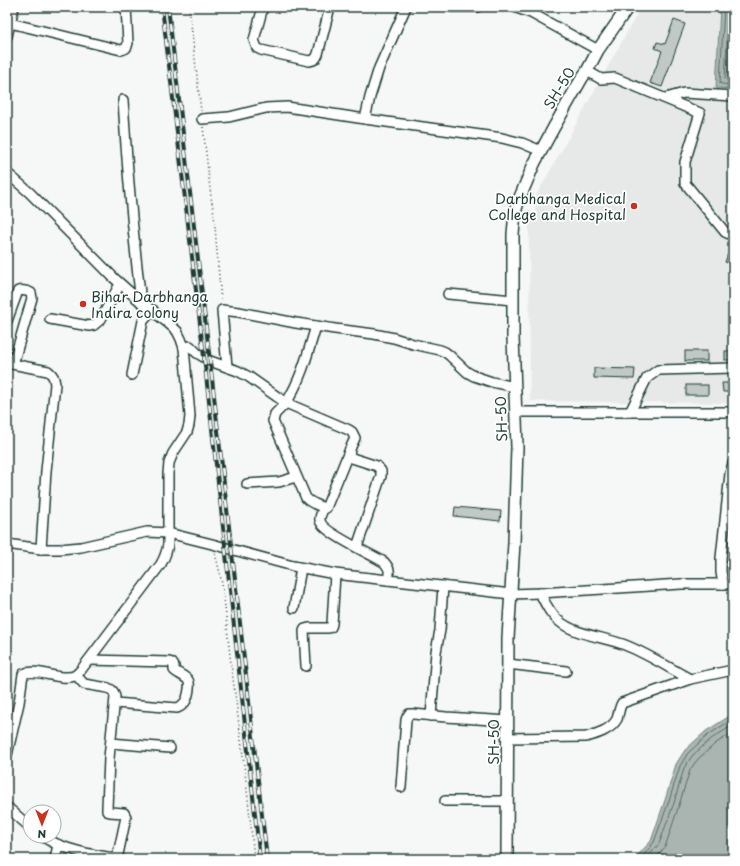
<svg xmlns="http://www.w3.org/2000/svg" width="740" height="866" viewBox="0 0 740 866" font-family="'Playpen Sans',sans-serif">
	<rect width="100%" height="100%" fill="#f6f7f7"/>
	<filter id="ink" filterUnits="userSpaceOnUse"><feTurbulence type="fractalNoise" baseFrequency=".025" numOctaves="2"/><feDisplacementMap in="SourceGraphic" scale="8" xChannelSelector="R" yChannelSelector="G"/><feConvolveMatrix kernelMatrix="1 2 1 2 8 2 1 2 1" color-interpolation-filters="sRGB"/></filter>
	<g filter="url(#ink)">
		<!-- built -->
		<polygon fill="#e6e9e8" points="641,7 733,7 733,403 530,401 529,220 536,215 535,198"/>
		<!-- water -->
		<g fill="#aab5b1" stroke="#72857f">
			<polygon points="720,7 733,7 733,89 716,88"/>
			<polygon points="733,714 733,859 636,859 639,854 651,841 665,800 676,764 685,750 706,731"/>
		</g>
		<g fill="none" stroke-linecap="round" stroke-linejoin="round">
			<!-- shore -->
			<g stroke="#576d66" stroke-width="1">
				<polyline points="724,7 720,83 722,84 733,85"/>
				<polyline points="729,7 725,78 727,80 733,80"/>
				<polyline points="641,859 654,842 669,801 680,766 688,753 708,735 733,719"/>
				<polyline points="646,859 659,844 674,803 684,768 692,756 711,739 733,725"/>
				<polyline points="655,859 665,847 679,805 690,770 697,760 715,744 733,732"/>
			</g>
		</g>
		<!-- building -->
		<g fill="#c0c9c6" stroke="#1f3d34">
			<polygon points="674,20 685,24 662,87 650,83 662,51 655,48 657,42 665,44"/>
			<polygon points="732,243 733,244 733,264 725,262"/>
			<rect x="685" y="351" width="22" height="10"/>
			<rect x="725" y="351" width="8" height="9"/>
			<polygon points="594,368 635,369 634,379 594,378"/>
			<polygon points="722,383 733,383 733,392 723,392"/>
			<rect x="686" y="385" width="22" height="10"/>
			<polygon points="455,507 501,511 500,521 454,516"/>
		</g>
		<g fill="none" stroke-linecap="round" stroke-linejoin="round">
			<!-- minor casing -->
			<g stroke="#1f3d34" stroke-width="12">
				<g id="minor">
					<path d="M263 7 254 40 257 48 261 50 309 61C315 60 316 59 318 54L330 7"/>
					<polyline points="406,7 379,68 370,97 365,119 502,138 522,143 541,151"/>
					<polyline points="452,7 477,7"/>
					<polyline points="514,7 531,13 598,50"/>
					<path d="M10 23 121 50C126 49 127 48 128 43L126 7"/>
					<polyline points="7,36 14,7"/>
					<polyline points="587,71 601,79 615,78 700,113 685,162 685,183 725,232 733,236"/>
					<polyline points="666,98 684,93 733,96"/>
					<path d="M123 100C127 167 133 235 141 302"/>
					<polyline points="202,119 229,117 266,108 287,107 365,119"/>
					<path d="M7 173 30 193 114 278 141 302 168 323 177 331 181 339 184 348 190 416 189 425 187 432 173 453 169 463 168 474V544C167 551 165 557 161 564L81 670C81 670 77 674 76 675 64 683 37 667 23 674L19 703 7 755"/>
					<polyline points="448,294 513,300"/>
					<polyline points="50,319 89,326 94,325 101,319 120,284"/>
					<path d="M7 321 18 291C22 290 28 291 31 293L32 298 13 364"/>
					<path d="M316 326C308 353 301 380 286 403L349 430 352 432 355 438 350 449 349 455 352 458 377 466 381 471V476L357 547"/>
					<path d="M184 348 190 346 197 353 210 361 238 371 249 377 286 403 275 414 273 421 306 498C311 504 318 504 323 508 323 512 319 516 320 520 320 531 374 556 384 562 390 569 390 571 388 580"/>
					<path d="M7 363 48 371C53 375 54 377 55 384L46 471 41 549"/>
					<polyline points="227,367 222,310 239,312 296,323 335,329 374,334 394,338 413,344 440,350 445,352 449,355 467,372 474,376 492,382 515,387"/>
					<polyline points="132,375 143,321 153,310"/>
					<polyline points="516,412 733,412"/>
					<polyline points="630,412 647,378 658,370 733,368"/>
					<polyline points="247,484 279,482 296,477"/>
					<polyline points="326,508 350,449"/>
					<polyline points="7,544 41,549 60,549 81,547 147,532 168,533 212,544 293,566 335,574 511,594 540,593 681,584 733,584"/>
					<polyline points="723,584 721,572 721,558 730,474 733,463"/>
					<path d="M540 593C545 603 550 614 559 621 575 635 605 637 625 645 648 654 669 668 690 679L733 670"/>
					<polyline points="294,608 301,568"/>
					<path d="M89 660 169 662 172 663 174 666V670C178 674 185 676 188 680 191 684 188 698 185 702 183 705 180 707 177 708L115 703"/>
					<polyline points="508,664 566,671"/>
					<polyline points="306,666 304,631 305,629 309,628 328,628 331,627 332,624 335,574"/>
					<path d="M76 675 84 684 108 688C113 690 114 692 115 697L109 758 107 808V811L110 812 124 813 126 817 117 859"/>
					<polyline points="431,716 436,652 440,630 443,586"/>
					<path d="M508 738 586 737C597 734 611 730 617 719 619 713 619 708 622 703L690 679"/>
					<polyline points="111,743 170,748"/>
					<polyline points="401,787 406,720 407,717 409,714 413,714 446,717 508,721"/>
					<polyline points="445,801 507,801"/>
					<polyline points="7,807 30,827"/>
					<path d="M42 836C64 851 94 855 120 859"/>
					<polyline points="55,859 58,845"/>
				</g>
			</g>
			<!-- major casing -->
			<g stroke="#1f3d34" stroke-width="14">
				<polyline id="major" points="507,859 508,638 514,543 517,447 513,337 513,234 515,213 518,202 534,164 554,127 582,78 587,71 598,50 628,7"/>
			</g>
			<!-- path -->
			<g stroke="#1f3d34" stroke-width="1.5" stroke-dasharray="1 3" stroke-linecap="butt">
				<polyline points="189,7 201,111"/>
				<polyline points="203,127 211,197 214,214 221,302"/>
				<path d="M215 554C225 587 226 622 230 656 239 724 248 791 254 859"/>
			</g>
			<!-- minor -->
			<use href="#minor" stroke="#fff" stroke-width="9"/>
			<!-- major -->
			<use href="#major" stroke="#fff" stroke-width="11"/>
			<!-- rail casing -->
			<g stroke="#1f3d34" stroke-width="4">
				<g id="rail">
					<polyline points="162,7 204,357 260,859"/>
					<polyline points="168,7 210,361 267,859"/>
				</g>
			</g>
			<!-- rail -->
			<use href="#rail" stroke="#fff" stroke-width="2.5" stroke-dasharray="8" stroke-linecap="butt"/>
		</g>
	</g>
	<!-- markers -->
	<g fill="#c8321e" stroke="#fff" stroke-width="1.5">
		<circle cx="634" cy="206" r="4"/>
		<circle cx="83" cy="304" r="4"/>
	</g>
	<g text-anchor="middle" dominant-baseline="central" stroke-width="3.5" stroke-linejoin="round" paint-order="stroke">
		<!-- street labels -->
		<g font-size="14" fill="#1f3d34" stroke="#fff">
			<text transform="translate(559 88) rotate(-59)">SH-50</text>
			<text transform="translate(501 419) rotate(-92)">SH-50</text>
			<text transform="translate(493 742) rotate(-90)">SH-50</text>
		</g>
		<!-- poi labels -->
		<g font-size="14" fill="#1f3d34" stroke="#fff" text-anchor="end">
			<text x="626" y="198">Darbhanga Medical<tspan x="626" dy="16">College and Hospital</tspan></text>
			<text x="91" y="296" text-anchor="start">Bihar Darbhanga<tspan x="91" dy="16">Indira colony</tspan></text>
		</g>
	</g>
	<!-- margin -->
	<rect width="740" height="866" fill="none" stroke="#fff" stroke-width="24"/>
	<rect x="12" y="12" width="716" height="842" fill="none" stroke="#1f3d34" stroke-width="1.5" filter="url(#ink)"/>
	<!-- north arrow -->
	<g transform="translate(42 824) rotate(180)"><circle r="19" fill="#ffffff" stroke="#a5b1ae"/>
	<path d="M0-3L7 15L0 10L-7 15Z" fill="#c8321e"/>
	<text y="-6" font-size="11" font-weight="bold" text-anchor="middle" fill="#1f3d34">N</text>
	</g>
</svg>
